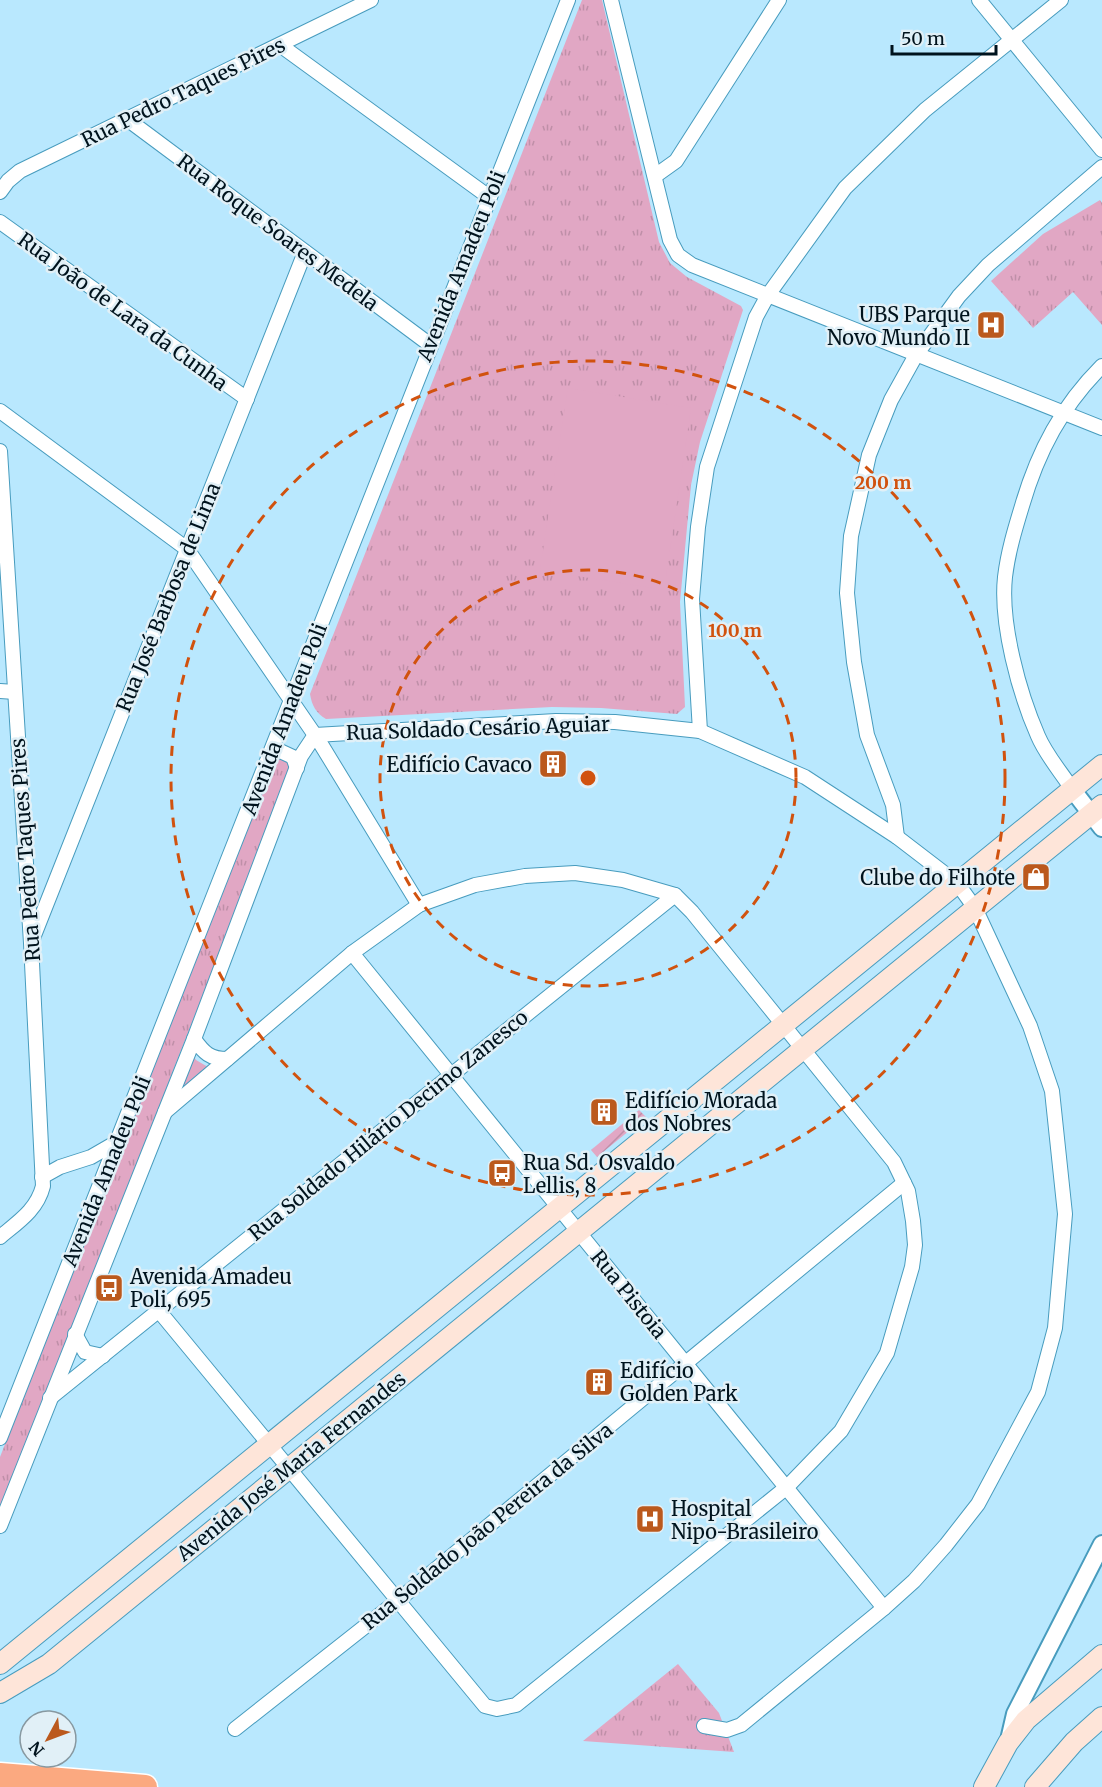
<svg xmlns="http://www.w3.org/2000/svg" width="1102" height="1787" viewBox="0 0 1102 1787" font-family="Merriweather,serif">
	<defs>
		<pattern id="grass-tufts" width="24" height="20" patternUnits="userSpaceOnUse" patternTransform="scale(1.5)"><rect width="24" height="20" fill="#e1a7c4"/><path d="M3 7l-1-3M5 7V3M7 7l1-3M15 17l-1-3M17 17v-4M19 17l1-3" fill="none" stroke="#bf8fa8"/></pattern>
		<pattern id="garden-furrows" width="10" height="10" patternUnits="userSpaceOnUse" patternTransform="scale(1.5)"><rect width="10" height="10" fill="#e1a7c4"/><path d="M-1 1l2-2M0 10L10 0M9 11l2-2" fill="none" stroke="#bf8fa8"/></pattern>
	</defs>
	<rect width="100%" height="100%" fill="#b9e8fe"/>
	<!-- grass -->
	<g fill="url(#grass-tufts)">
		<path d="M582 0H602L659 242 670 263 687 277 741 306 743 310 700 442 691 485 680 602 685 707 677 714 601 708 552 707 326 719C316 713 312 706 310 694Z"/>
		<polygon points="1100,200 1102,203 1102,325 1073,292 1033,328 991,281 1043,234"/>
		<polygon points="280,755 287,757 292,771 174,1068 148,1139 0,1509 0,1457 274,758"/>
		<polygon points="193,1055 196,1060 208,1067 181,1091"/>
		<polygon points="678,1664 719,1713 734,1752 583,1741"/>
	</g>
	<!-- garden -->
	<polygon fill="url(#garden-furrows)" points="639,1110 646,1117 597,1157 591,1150"/>
	<!-- pitch -->
	<polygon fill="#e1a7c4" points="568,388 691,408 664,590 540,570"/>
	<g fill="none" stroke-linecap="round" stroke-linejoin="round">
		<!-- minor casing -->
		<g stroke="#489cbe" stroke-width="16">
			<g id="minor">
				<polyline points="611,0 670,240 678,255 692,265 1102,428"/>
				<polyline points="979,0 1102,150"/>
				<polyline points="280,45 489,197"/>
				<polyline points="127,119 429,344"/>
				<polyline points="655,176 676,161 779,0"/>
				<polyline points="0,192 8,181 20,171 371,0"/>
				<polyline points="0,222 247,399"/>
				<polyline points="0,411 187,549 319,741 419,905"/>
				<path d="M0 451 31 943 43 1186C37 1210 18 1222 0 1237"/>
				<polyline points="0,691 15,692"/>
				<polyline points="700,731 692,599 698,527 707,467 756,317 768,295 845,188 925,110 1061,0"/>
				<polyline points="315,735 556,721 615,722 700,731 805,777 897,837 957,883 975,908 1030,1026 1052,1091 1065,1214 1055,1328 1038,1392 978,1504 946,1545 914,1581 884,1608 741,1725 727,1730 704,1726"/>
				<polyline points="271,752 280,751 293,757 297,768"/>
				<path d="M1072 789C1061 772 1046 755 1038 736 1019 693 1000 623 1005 577 1008 552 1015 529 1022 506 1038 451 1062 406 1102 366"/>
				<polyline points="897,837 893,805 867,735 854,662 847,593 851,536 869,455 891,400 916,355 959,296 988,265 1102,167"/>
				<polyline points="33,938 305,252"/>
				<polyline points="352,953 884,1608"/>
				<path d="M194 1039C204 1053 210 1059 227 1059"/>
				<polyline points="42,1177 60,1167 91,1157 117,1142"/>
				<polyline points="159,1311 485,1706 497,1709 516,1705 787,1487 841,1431 887,1353 912,1267 915,1245 913,1221 908,1191 894,1162 692,912 675,895 623,880 575,873 525,876 475,885 419,905 352,953 165,1112"/>
				<polyline points="75,1334 85,1352 103,1356"/>
				<polyline points="50,1398 675,895"/>
				<path d="M0 1438C190 959 376 478 568 0"/>
				<polyline points="0,1526 194,1039 301,756 315,735"/>
				<polyline points="235,1729 396,1602 904,1183"/>
			</g>
		</g>
		<!-- tertiary casing -->
		<g stroke="#489cbe" stroke-width="20">
			<g id="tertiary">
				<polyline points="1072,789 1102,828"/>
				<polyline points="1009,1740 1015,1714 1102,1544"/>
			</g>
		</g>
		<!-- secondary casing -->
		<g stroke="#489cbe" stroke-width="22">
			<g id="secondary">
				<polyline points="0,1664 1102,765"/>
				<polyline points="0,1693 49,1664 1102,805"/>
				<polyline points="984,1787 1008,1743 1026,1720 1102,1655"/>
				<polyline points="1035,1787 1074,1742 1102,1717"/>
			</g>
		</g>
		<!-- motorway casing -->
		<g stroke="#fff" stroke-width="27">
			<polyline id="motorway" points="0,1775 145,1787"/>
		</g>
		<!-- minor -->
		<use href="#minor" stroke="#fff" stroke-width="14"/>
		<!-- tertiary -->
		<use href="#tertiary" stroke="#fff" stroke-width="16"/>
		<!-- secondary -->
		<use href="#secondary" stroke="#fee5d9" stroke-width="20"/>
		<!-- motorway -->
		<use href="#motorway" stroke="#fba980" stroke-width="24"/>
	</g>
	<!-- distance rings -->
	<g fill="none" stroke="#d1520e" stroke-width="3" stroke-dasharray="10 8">
		<circle cx="588" cy="778" r="208"/>
		<circle cx="588" cy="778" r="417"/>
	</g>
	<!-- icons -->
	<defs>
		<g id="hospital-square" transform="scale(1.5)"><rect x="-9" y="-9" width="18" height="18" rx="4" fill="#bb591d" stroke="#e1f0f7"/><path d="M-5-5h3v3.5h4V-5h3V5h-3V1.5h-4V5h-3Z" fill="#fff"/></g>
		<g id="building-square" transform="scale(1.5)"><rect x="-9" y="-9" width="18" height="18" rx="4" fill="#bb591d" stroke="#e1f0f7"/><path d="M-4-6H4V6H1V3H-1V6H-4ZM-2.5-4.3h1.7v1.8h-1.7ZM.8-4.3h1.7v1.8H.8ZM-2.5-1h1.7V.8h-1.7ZM.8-1h1.7V.8H.8Z" fill="#fff"/></g>
		<g id="shop-square" transform="scale(1.5)"><rect x="-9" y="-9" width="18" height="18" rx="4" fill="#bb591d" stroke="#e1f0f7"/><path d="M-5-2.5h2.3a2.7 3.5 0 0 1 5.4 0H5L5.5 6h-11ZM-1.5-2.5h3a1.5 2.3 0 0 0-3 0Z" fill="#fff"/></g>
		<g id="bus-square" transform="scale(1.5)"><rect x="-9" y="-9" width="18" height="18" rx="4" fill="#bb591d" stroke="#e1f0f7"/><path d="M-5-6H5V4H4V6H2V4H-2V6H-4V4H-5ZM-3.5-4V0h7V-4ZM-3.5 1.2v1.5H-2V1.2ZM2 1.2v1.5H3.5V1.2Z" fill="#fff"/></g>
	</defs>
	<g fill-rule="evenodd">
		<use href="#hospital-square" x="991" y="325"/>
		<use href="#building-square" x="553" y="764"/>
		<use href="#shop-square" x="1036" y="877"/>
		<use href="#building-square" x="604" y="1112"/>
		<use href="#bus-square" x="502" y="1173"/>
		<use href="#bus-square" x="109" y="1288"/>
		<use href="#building-square" x="599" y="1382"/>
		<use href="#hospital-square" x="650" y="1519"/>
	</g>
	<g text-anchor="middle" dominant-baseline="central" stroke-width="5" stroke-linejoin="round" paint-order="stroke">
		<!-- street labels -->
		<g font-size="20" fill="#00131d" stroke="#e1f0f7">
			<text transform="translate(183 92) rotate(-26)">Rua Pedro Taques Pires</text>
			<text transform="translate(278 232) rotate(37)">Rua Roque Soares Medela</text>
			<text transform="translate(461 266) rotate(-68)">Avenida Amadeu Poli</text>
			<text transform="translate(123 311) rotate(36)">Rua João de Lara da Cunha</text>
			<text transform="translate(168 597) rotate(-68)">Rua José Barbosa de Lima</text>
			<text transform="translate(284 719) rotate(-69)">Avenida Amadeu Poli</text>
			<text transform="translate(478 728) rotate(-2)">Rua Soldado Cesário Aguiar</text>
			<text transform="translate(25 850) rotate(-94)">Rua Pedro Taques Pires</text>
			<text transform="translate(388 1125) rotate(-39)">Rua Soldado Hilário Decimo Zanesco</text>
			<text transform="translate(106 1171) rotate(-68)">Avenida Amadeu Poli</text>
			<text transform="translate(629 1294) rotate(51)">Rua Pistoia</text>
			<text transform="translate(291 1466) rotate(-39)">Avenida José Maria Fernandes</text>
			<text transform="translate(487 1526) rotate(-39)">Rua Soldado João Pereira da Silva</text>
		</g>
		<!-- poi labels -->
		<g font-size="20" fill="#00131d" stroke="#e1f0f7" text-anchor="start">
			<text x="970" y="314" text-anchor="end">UBS Parque<tspan x="970" dy="23">Novo Mundo II</tspan></text>
			<text x="532" y="764" text-anchor="end">Edifício Cavaco</text>
			<text x="1015" y="877" text-anchor="end">Clube do Filhote</text>
			<text x="625" y="1100">Edifício Morada<tspan x="625" dy="23">dos Nobres</tspan></text>
			<text x="523" y="1162">Rua Sd. Osvaldo<tspan x="523" dy="23">Lellis, 8</tspan></text>
			<text x="130" y="1276">Avenida Amadeu<tspan x="130" dy="23">Poli, 695</tspan></text>
			<text x="620" y="1370">Edifício<tspan x="620" dy="23">Golden Park</tspan></text>
			<text x="671" y="1508">Hospital<tspan x="671" dy="23">Nipo-Brasileiro</tspan></text>
		</g>
	</g>
	<circle cx="588" cy="778" r="9" fill="#d1520e" stroke="#e1f0f7" stroke-width="3"/>
	<g font-size="18" text-anchor="middle" font-weight="bold" fill="#d1520e" stroke="#e1f0f7" stroke-width="5" stroke-linejoin="round" paint-order="stroke">
		<text x="883" y="489">200 m</text>
		<text x="735" y="637">100 m</text>
	</g>
	<!-- north arrow -->
	<g transform="translate(48 1739) rotate(229)"><circle r="28" fill="#e1f0f7" stroke="#8798a0" stroke-width="1.5"/>
	<path d="M0-4.5L10 22L0 15L-10 22Z" fill="#bb591d"/>
	<text y="-9" font-size="16" font-weight="bold" text-anchor="middle" fill="#00131d">N</text>
	</g>
	<!-- scale -->
	<path d="M892 45v9h104v-9" fill="none" stroke="#00131d" stroke-width="3"/>
	<text x="901" y="45" font-size="18" fill="#00131d" stroke="#e1f0f7" stroke-width="4.5" paint-order="stroke">50 m</text>
</svg>
